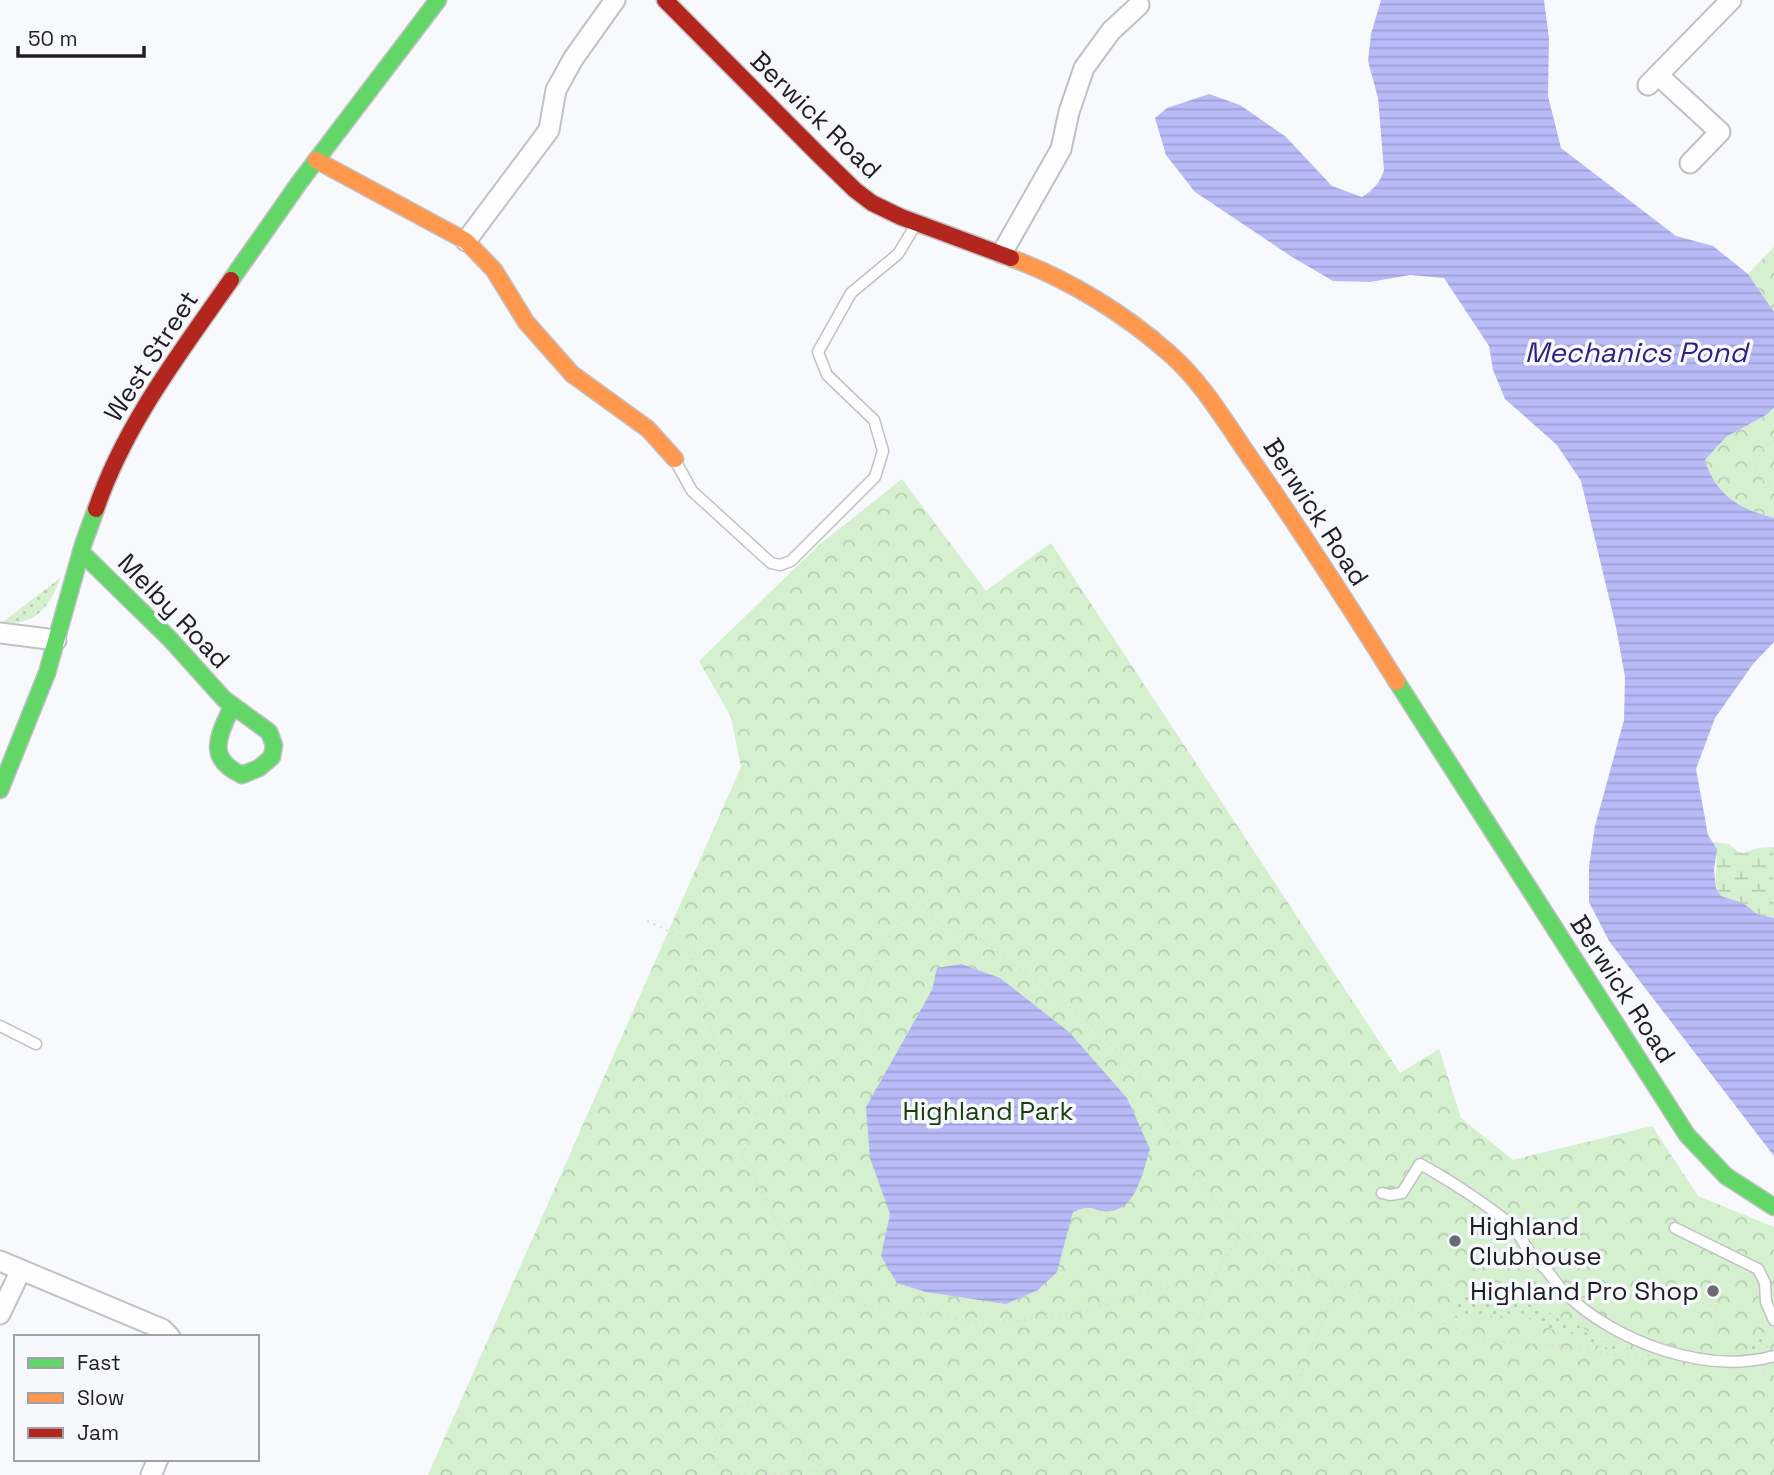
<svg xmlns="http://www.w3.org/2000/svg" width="1774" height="1475" viewBox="0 0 1774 1475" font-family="'Space Grotesk',sans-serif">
	<defs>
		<pattern id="wetland-marsh" width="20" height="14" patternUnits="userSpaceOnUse" patternTransform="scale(1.75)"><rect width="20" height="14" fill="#d4f0ce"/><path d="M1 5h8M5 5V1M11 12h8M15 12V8" fill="none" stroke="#b6cdb1"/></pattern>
		<pattern id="park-crowns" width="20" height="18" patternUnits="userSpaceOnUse" patternTransform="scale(1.75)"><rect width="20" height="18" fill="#d4f0ce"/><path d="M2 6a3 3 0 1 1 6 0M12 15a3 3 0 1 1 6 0" fill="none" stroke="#b6cdb1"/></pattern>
		<pattern id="garden-dots" width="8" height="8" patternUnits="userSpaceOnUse" patternTransform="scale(1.75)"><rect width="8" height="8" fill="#d4f0ce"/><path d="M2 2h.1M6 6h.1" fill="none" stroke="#b6cdb1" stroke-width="1.8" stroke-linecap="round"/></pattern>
		<pattern id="water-rules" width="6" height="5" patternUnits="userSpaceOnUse" patternTransform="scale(1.75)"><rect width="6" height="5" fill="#b8bbf7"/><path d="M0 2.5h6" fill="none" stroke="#9ea0d3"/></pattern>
	</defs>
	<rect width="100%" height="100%" fill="#f8f9fc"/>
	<!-- wetland -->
	<path fill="url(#wetland-marsh)" d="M1712 842 1729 844 1738 852 1743 853 1759 848 1774 847V918L1757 914 1743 903 1721 896C1709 878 1723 860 1712 842Z"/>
	<!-- park -->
	<g fill="url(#park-crowns)">
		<polygon points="1774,247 1774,312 1748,274"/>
		<path d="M1774 408V518C1738 509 1717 495 1705 460L1726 437 1766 415Z"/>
		<polygon points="902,479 986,591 1051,543 1400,1073 1439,1049 1461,1118 1513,1160 1652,1126 1698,1196 1774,1227 1774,1475 428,1475 741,767 731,717 699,661 819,545"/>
	</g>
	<!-- garden -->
	<g fill="url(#garden-dots)">
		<path d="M60 578C51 606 34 627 3 622Z"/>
		<path d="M1481 1277 1493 1287 1494 1294 1534 1306 1574 1323 1607 1342 1655 1357 1589 1344 1570 1333 1557 1332 1533 1320 1514 1315 1463 1318 1455 1315 1453 1311C1462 1301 1465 1290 1473 1279L1477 1282Z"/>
		<polygon points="1757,1328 1773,1340 1768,1347 1751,1350 1751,1342"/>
	</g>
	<!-- water -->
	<g fill="url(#water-rules)">
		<path d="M1381 0H1544L1549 38 1548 96 1561 148 1676 236 1713 246 1748 274 1774 312V408L1766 415 1726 437 1705 460C1716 495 1739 509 1774 518V642L1753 664 1715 718 1696 769 1708 835 1717 849 1714 870 1716 888 1721 896 1743 903 1757 914 1774 918V1156L1609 941 1589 902V866L1595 826 1624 720 1625 677 1616 627 1581 481 1557 445 1505 399 1493 370 1489 346 1444 278 1410 275 1370 282 1333 281 1292 257 1195 192 1166 155 1155 118 1167 108 1209 94 1240 105 1286 137 1332 186 1362 197C1373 190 1380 183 1384 170L1378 98 1368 61 1371 34Z"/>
		<path d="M961 964 1000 978 1069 1032 1127 1098 1150 1149C1143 1170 1137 1209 1110 1211 1092 1213 1095 1202 1073 1212L1057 1272 1038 1290 1006 1304 926 1292 897 1283 881 1256 890 1214 870 1158 866 1107 932 990 937 968Z"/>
	</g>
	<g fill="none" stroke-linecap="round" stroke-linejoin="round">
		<!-- lane casing -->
		<g stroke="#c1c1c5" stroke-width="13">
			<g id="lane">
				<polyline points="676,462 692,491 771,563 780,565 791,561 875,477 883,451 874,420 827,375 818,352 851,293 898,254 915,226"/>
				<polyline points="0,1026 36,1044"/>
				<path d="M1382 1193 1390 1195 1402 1193 1420 1164C1446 1178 1486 1204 1509 1223 1519 1231 1523 1244 1531 1254 1537 1261 1544 1267 1549 1273 1555 1280 1559 1288 1566 1294 1616 1342 1706 1375 1774 1356"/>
				<polyline points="1675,1228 1758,1269 1765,1283 1766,1302 1774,1320"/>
			</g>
		</g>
		<!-- street casing -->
		<g stroke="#c1c1c5" stroke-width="23">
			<g id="street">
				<polyline points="1658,75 1720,132 1690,163"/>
				<polyline points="1648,85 1731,0"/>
				<polyline points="466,241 549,130 556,90 573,59 615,0"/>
				<polyline points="1002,253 1061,149 1069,112 1084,68 1111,31 1139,5"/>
				<polyline points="0,633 56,640"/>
				<polyline points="0,1261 162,1329 170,1337"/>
				<polyline points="0,1314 21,1270"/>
				<polyline points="151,1475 158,1459"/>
			</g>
		</g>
		<!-- fast casing -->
		<g stroke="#c1c1c5" stroke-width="19">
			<g id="fast">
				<polyline points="231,280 299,183 438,0"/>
				<path d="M81 552 170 639 224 699 269 732 274 745 272 757 259 768 242 775C205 758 219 736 232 706"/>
				<polyline points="1397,682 1687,1135 1726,1176 1774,1207"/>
				<polyline points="0,790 47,673 83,545 96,509"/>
			</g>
		</g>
		<!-- slow casing -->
		<g stroke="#c1c1c5" stroke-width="19">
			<g id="slow">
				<polyline points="316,160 466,241 494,270 526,322 572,374 648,429 675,459"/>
				<path d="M1011 258C1068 279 1124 313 1170 354 1203 383 1226 423 1251 459 1302 532 1350 607 1397 682"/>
			</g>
		</g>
		<!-- jam casing -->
		<g stroke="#c1c1c5" stroke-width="19">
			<g id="jam">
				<polyline points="665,0 818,154 855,190 872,203 901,217 1011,258"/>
				<path d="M96 509C125 424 180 353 231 280"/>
			</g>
		</g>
		<!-- path -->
		<g stroke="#dededf" stroke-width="2.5" stroke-dasharray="2 5" stroke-linecap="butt">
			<polyline points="1774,440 1761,451 1754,465 1762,479 1774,485"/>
			<polyline points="647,921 686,939 717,1048 737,1093 757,1116"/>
			<polyline points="1248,1236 1232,1247 1216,1273 1195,1331 1191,1366 1195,1419 1202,1423 1277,1431 1282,1424 1336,1287"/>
			<polyline points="1216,1273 1084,1310 1017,1321 984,1323 858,1304 818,1287 798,1264 743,1155 757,1116 827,1068 862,1036 865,985 888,937 918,898 940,925 978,937 1085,1019 1117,1050 1142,1079 1189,1163 1225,1213 1275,1265 1395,1303 1471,1335 1499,1341 1578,1348 1596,1353 1649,1360"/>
			<polyline points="1684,1293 1718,1310 1714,1346"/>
			<polyline points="1763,1372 1774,1381"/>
			<path d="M746 1475C738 1473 726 1472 720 1466 706 1451 720 1423 733 1412 739 1407 747 1405 754 1402 778 1410 788 1434 805 1452 811 1459 818 1465 825 1471"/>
			<polyline points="767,1475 810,1470 842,1475"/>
		</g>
		<!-- lane -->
		<use href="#lane" stroke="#fefeff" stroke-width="10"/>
		<!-- street -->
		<use href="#street" stroke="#fefeff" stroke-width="19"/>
		<!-- fast -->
		<use href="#fast" stroke="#63d668" stroke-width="16"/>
		<!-- slow -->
		<use href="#slow" stroke="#ff974d" stroke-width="16"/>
		<!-- jam -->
		<use href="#jam" stroke="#b3261e" stroke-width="16"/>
	</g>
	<!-- markers -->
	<g fill="#6a6b6f" stroke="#f7f8fd" stroke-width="2.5">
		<circle cx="1455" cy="1241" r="7"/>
		<circle cx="1713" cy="1291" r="7"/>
	</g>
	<g text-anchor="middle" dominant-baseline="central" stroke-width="7" stroke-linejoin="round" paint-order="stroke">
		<!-- street labels -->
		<g font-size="26" fill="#1e1e23" stroke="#f7f8fd">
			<text transform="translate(816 115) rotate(44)">Berwick Road</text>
			<text transform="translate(151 356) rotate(-57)">West Street</text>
			<text transform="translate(1316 512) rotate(57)">Berwick Road</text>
			<text transform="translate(174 611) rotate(46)">Melby Road</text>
			<text transform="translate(1623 989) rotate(57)">Berwick Road</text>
		</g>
		<!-- park labels -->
		<g font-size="26" fill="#19400c" stroke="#f7f8fd">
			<text x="988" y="1111">Highland Park</text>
		</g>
		<!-- poi labels -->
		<g font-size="26" fill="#1e1e23" stroke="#f7f8fd" text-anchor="start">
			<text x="1469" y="1226">Highland<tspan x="1469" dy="30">Clubhouse</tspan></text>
			<text x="1699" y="1291" text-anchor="end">Highland Pro Shop</text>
		</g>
		<!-- water labels -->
		<g font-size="28" font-style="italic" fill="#302282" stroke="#f7f8fd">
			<text x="1636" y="352">Mechanics Pond</text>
		</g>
	</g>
	<!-- legend -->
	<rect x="14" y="1335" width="245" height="126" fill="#f7f8fd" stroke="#a0a1a6" stroke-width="2"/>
	<rect x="28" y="1358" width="35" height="10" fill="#63d668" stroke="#a0a1a6" stroke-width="2"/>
	<text x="77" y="1370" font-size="21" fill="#1e1e23">Fast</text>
	<rect x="28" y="1393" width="35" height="10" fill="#ff974d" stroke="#a0a1a6" stroke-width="2"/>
	<text x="77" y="1405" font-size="21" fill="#1e1e23">Slow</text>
	<rect x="28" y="1428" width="35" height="10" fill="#b3261e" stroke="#a0a1a6" stroke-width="2"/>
	<text x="77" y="1440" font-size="21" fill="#1e1e23">Jam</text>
	<!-- scale -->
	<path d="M18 46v10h126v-10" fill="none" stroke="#1e1e23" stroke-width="3.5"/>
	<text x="28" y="46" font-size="21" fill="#1e1e23" stroke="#f7f8fd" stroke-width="5" paint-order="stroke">50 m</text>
</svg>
